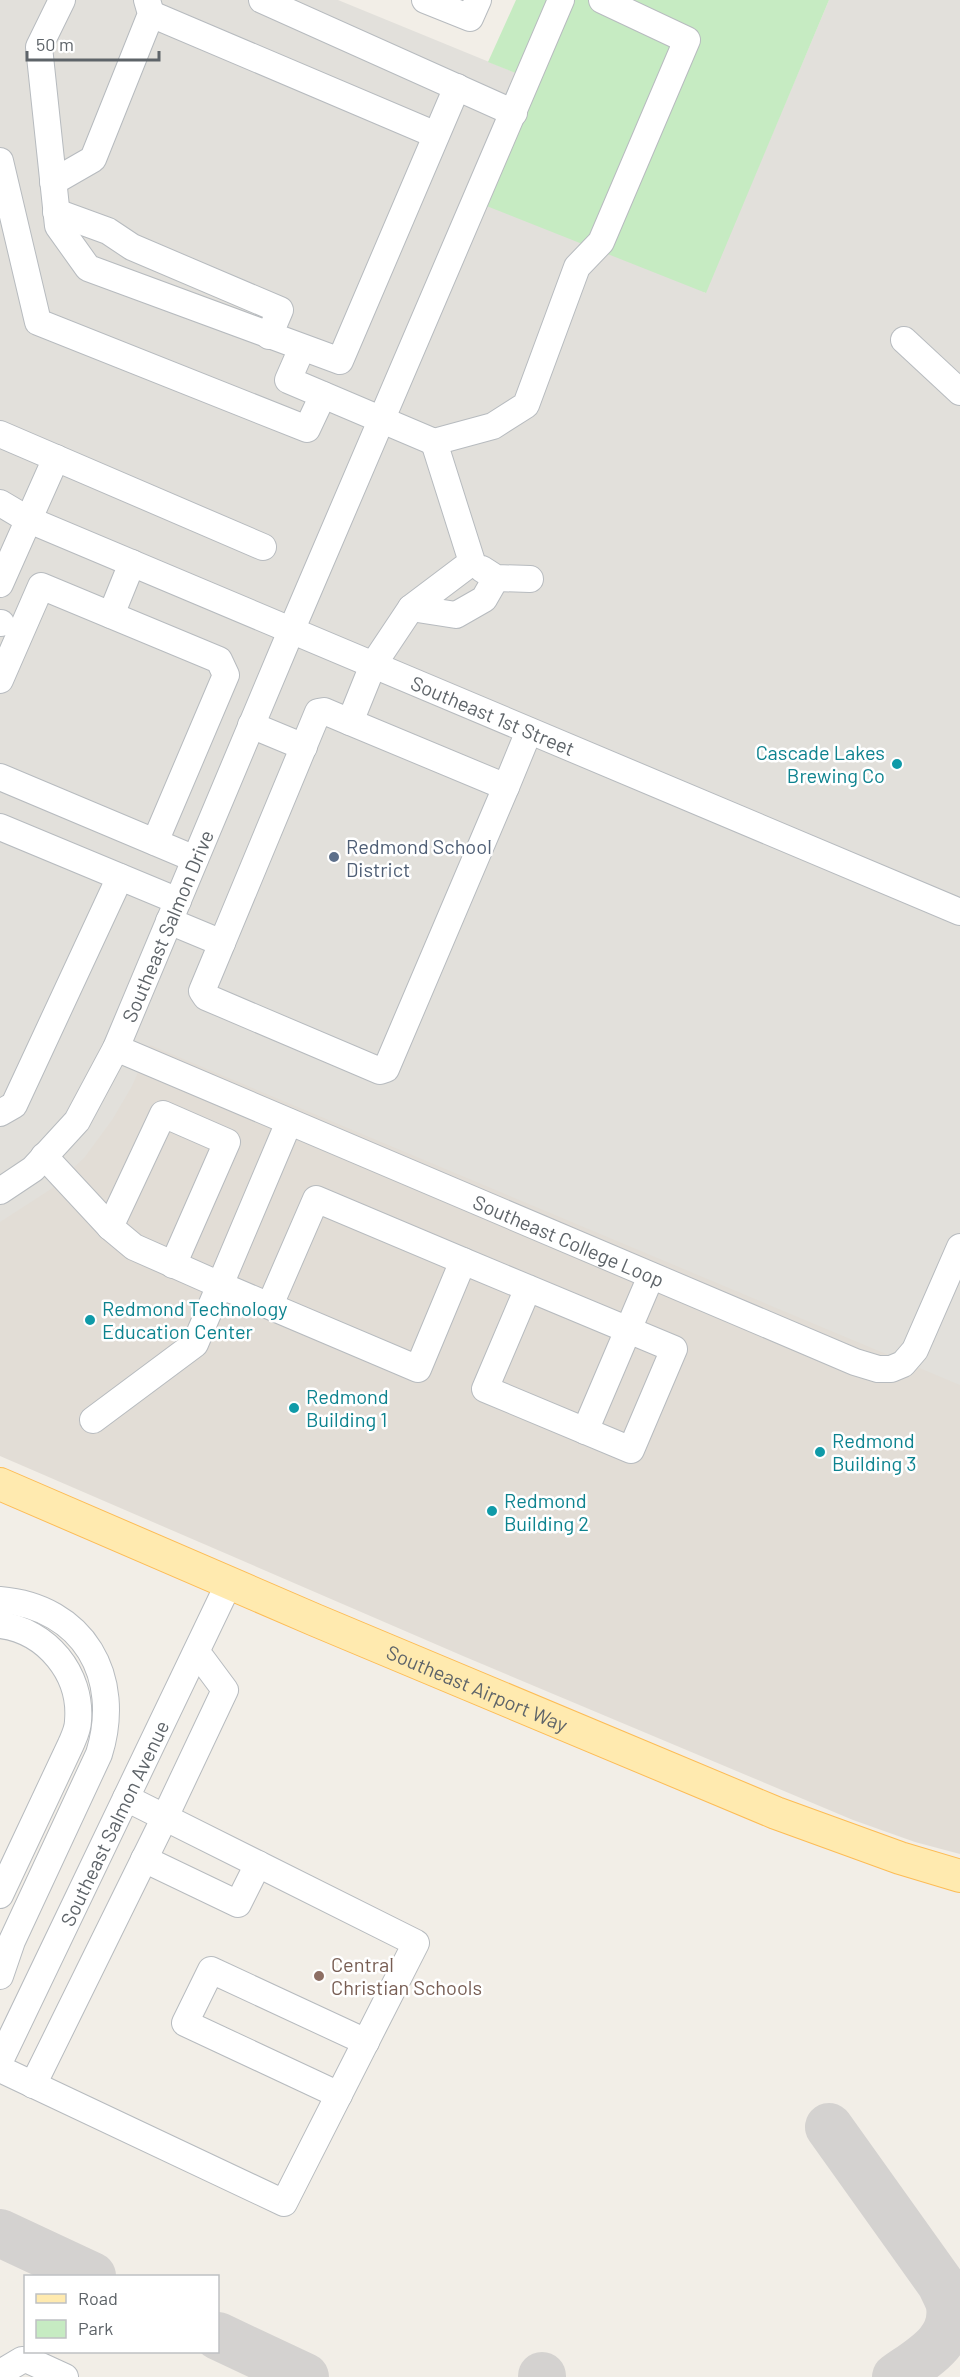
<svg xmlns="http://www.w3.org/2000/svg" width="960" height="2377" viewBox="0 0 960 2377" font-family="Barlow,sans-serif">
	<rect width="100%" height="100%" fill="#f2eee7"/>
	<!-- industrial -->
	<polygon fill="#e2e0db" points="0,0 338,0 538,82 705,293 829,0 960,0 960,1843 0,1413"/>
	<!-- education -->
	<polygon fill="#e2ddd6" points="150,1045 960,1385 960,1854 915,1842 853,1820 463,1656 0,1456 0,1222 51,1189 84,1158 112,1120 132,1086"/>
	<!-- green -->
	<polygon fill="#c6ebc2" points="516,0 829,0 706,293 484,205 538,82 488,62"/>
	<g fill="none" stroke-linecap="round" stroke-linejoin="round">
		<!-- taxiway -->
		<g stroke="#d4d2d0" stroke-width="48">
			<path d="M829 2127 941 2284C944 2291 949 2299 950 2306 955 2342 921 2359 896 2377"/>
			<polyline points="0,2233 92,2276"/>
			<polyline points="218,2336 305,2377"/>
			<polyline points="542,2376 542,2377"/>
		</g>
		<!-- minor casing -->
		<g stroke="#b7bbbf" stroke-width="28">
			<g id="minor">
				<polyline points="62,0 39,47 58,226 88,268 340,361 457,87"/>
				<polyline points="262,0 514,113"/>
				<polyline points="425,0 470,18 478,0"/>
				<polyline points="151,14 436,135"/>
				<polyline points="0,161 38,322 307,429 323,395"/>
				<polyline points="53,182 93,159 151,14 147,0"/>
				<polyline points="56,212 108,231 132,247 280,310 269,336"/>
				<polyline points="904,340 960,392"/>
				<polyline points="302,348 288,380 434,442 493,426 526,405 577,267 601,242 687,40 602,0"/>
				<polyline points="0,434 263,547"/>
				<path id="s1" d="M0 503 27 519 960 912"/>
				<polyline points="482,569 496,578 530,579"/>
				<polyline points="0,584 56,458"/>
				<polyline points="411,608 456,615 484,599 496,578"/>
				<polyline points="111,615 132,563"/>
				<polyline points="0,623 1,623"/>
				<polyline points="0,680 41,586 219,660 226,675 155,842"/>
				<polyline points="350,722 506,787 529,731"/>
				<polyline points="251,725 304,747"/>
				<polyline points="0,777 195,859"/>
				<polyline points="0,827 178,901"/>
				<polyline points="169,921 222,943 318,712 324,711 350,722 373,665 411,608 472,562 434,442"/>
				<polyline points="222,943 202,991 206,997 380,1071 386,1069 506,787"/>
				<path id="s2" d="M116 1048 855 1362 878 1369H891L903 1364 915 1350 960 1247"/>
				<polyline points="0,1113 14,1105 120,877"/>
				<polyline points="44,1156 110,1227 134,1247 220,1285 289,1122"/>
				<path id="s3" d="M0 1191 33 1169 77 1121 116 1048 291 631 561 0"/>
				<polyline points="110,1227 163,1114 227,1142 173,1265"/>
				<polyline points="270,1305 316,1199 463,1261"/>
				<polyline points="93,1420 195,1344 220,1285 418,1369 463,1261 674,1349 631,1450 485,1389 528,1288"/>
				<polyline points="585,1431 651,1276"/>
				<path d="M0 1600C84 1607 123 1677 99 1754L12 1941 0 1976"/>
				<path d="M0 1625C47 1631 82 1674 78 1721 78 1729 74 1737 71 1744L0 1895"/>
				<polyline points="144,1859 238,1904 258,1864"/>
				<path id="s4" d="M0 2061 229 1583"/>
				<polyline points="0,2069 284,2203 416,1943 126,1798"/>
				<polyline points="33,2085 165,1817 225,1690 202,1659 195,1655"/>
				<polyline points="339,2095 185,2023 211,1970 366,2042"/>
				<polyline points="0,2373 22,2360 28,2360 65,2377"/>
			</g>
		</g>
		<!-- major casing -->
		<g stroke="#fdbc55" stroke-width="34">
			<g id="major">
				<path id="s5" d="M0 1484 315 1620 776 1813 900 1858 960 1876"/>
			</g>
		</g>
		<!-- minor -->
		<use href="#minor" stroke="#fff" stroke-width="26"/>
		<!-- major -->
		<use href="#major" stroke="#ffeaaf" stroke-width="32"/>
	</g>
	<!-- markers -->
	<g fill="#0f9aa8" stroke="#fff" stroke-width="2">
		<circle cx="897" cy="764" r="6"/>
		<circle cx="90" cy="1320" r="6"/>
		<circle cx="294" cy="1408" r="6"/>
		<circle cx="820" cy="1452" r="6"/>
		<circle cx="492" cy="1511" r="6"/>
	</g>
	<circle fill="#5c6f8a" stroke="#fff" stroke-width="2" cx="334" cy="857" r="6"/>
	<circle fill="#8d6e63" stroke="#fff" stroke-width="2" cx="319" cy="1976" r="6"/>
	<g text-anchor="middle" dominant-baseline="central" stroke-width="5" stroke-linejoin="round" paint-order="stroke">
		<!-- street labels -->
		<g font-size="20" fill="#5e6469" stroke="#fff">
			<text stroke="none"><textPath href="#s1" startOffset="537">Southeast 1st Street</textPath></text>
			<text stroke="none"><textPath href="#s3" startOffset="320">Southeast Salmon Drive</textPath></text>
			<text stroke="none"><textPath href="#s2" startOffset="492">Southeast College Loop</textPath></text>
			<text stroke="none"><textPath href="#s5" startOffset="519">Southeast Airport Way</textPath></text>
			<text stroke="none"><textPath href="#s4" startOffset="264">Southeast Salmon Avenue</textPath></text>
		</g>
		<!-- culture labels -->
		<g font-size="20" fill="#0d838f" stroke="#fff" text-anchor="start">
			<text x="885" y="752" text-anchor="end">Cascade Lakes<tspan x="885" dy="23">Brewing Co</tspan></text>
			<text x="102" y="1308">Redmond Technology<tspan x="102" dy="23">Education Center</tspan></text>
			<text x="306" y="1396">Redmond<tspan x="306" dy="23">Building 1</tspan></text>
			<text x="832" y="1440">Redmond<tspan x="832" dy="23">Building 3</tspan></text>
			<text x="504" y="1500">Redmond<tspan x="504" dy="23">Building 2</tspan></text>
		</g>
		<!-- service labels -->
		<g font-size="20" fill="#4e5e75" stroke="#fff" text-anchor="start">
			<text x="346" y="846">Redmond School<tspan x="346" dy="23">District</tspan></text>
		</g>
		<!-- education labels -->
		<g font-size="20" fill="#785e54" stroke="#fff" text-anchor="start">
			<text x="331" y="1964">Central<tspan x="331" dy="23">Christian Schools</tspan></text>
		</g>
	</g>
	<!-- legend -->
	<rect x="24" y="2275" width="195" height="78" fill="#ffffff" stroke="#bfc1c3" stroke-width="1.5"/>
	<rect x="36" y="2294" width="30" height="9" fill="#ffeaaf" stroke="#bfc1c3" stroke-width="1.5"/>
	<text x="78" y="2305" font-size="18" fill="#5e6469">Road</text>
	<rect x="36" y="2320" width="30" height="18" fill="#c6ebc2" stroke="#bfc1c3" stroke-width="1.5"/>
	<text x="78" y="2335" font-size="18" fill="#5e6469">Park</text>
	<!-- scale -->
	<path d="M27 51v9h132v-9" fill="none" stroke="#5e6469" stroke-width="3"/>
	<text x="36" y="51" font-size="18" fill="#5e6469" stroke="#ffffff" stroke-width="4.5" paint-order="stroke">50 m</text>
</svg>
